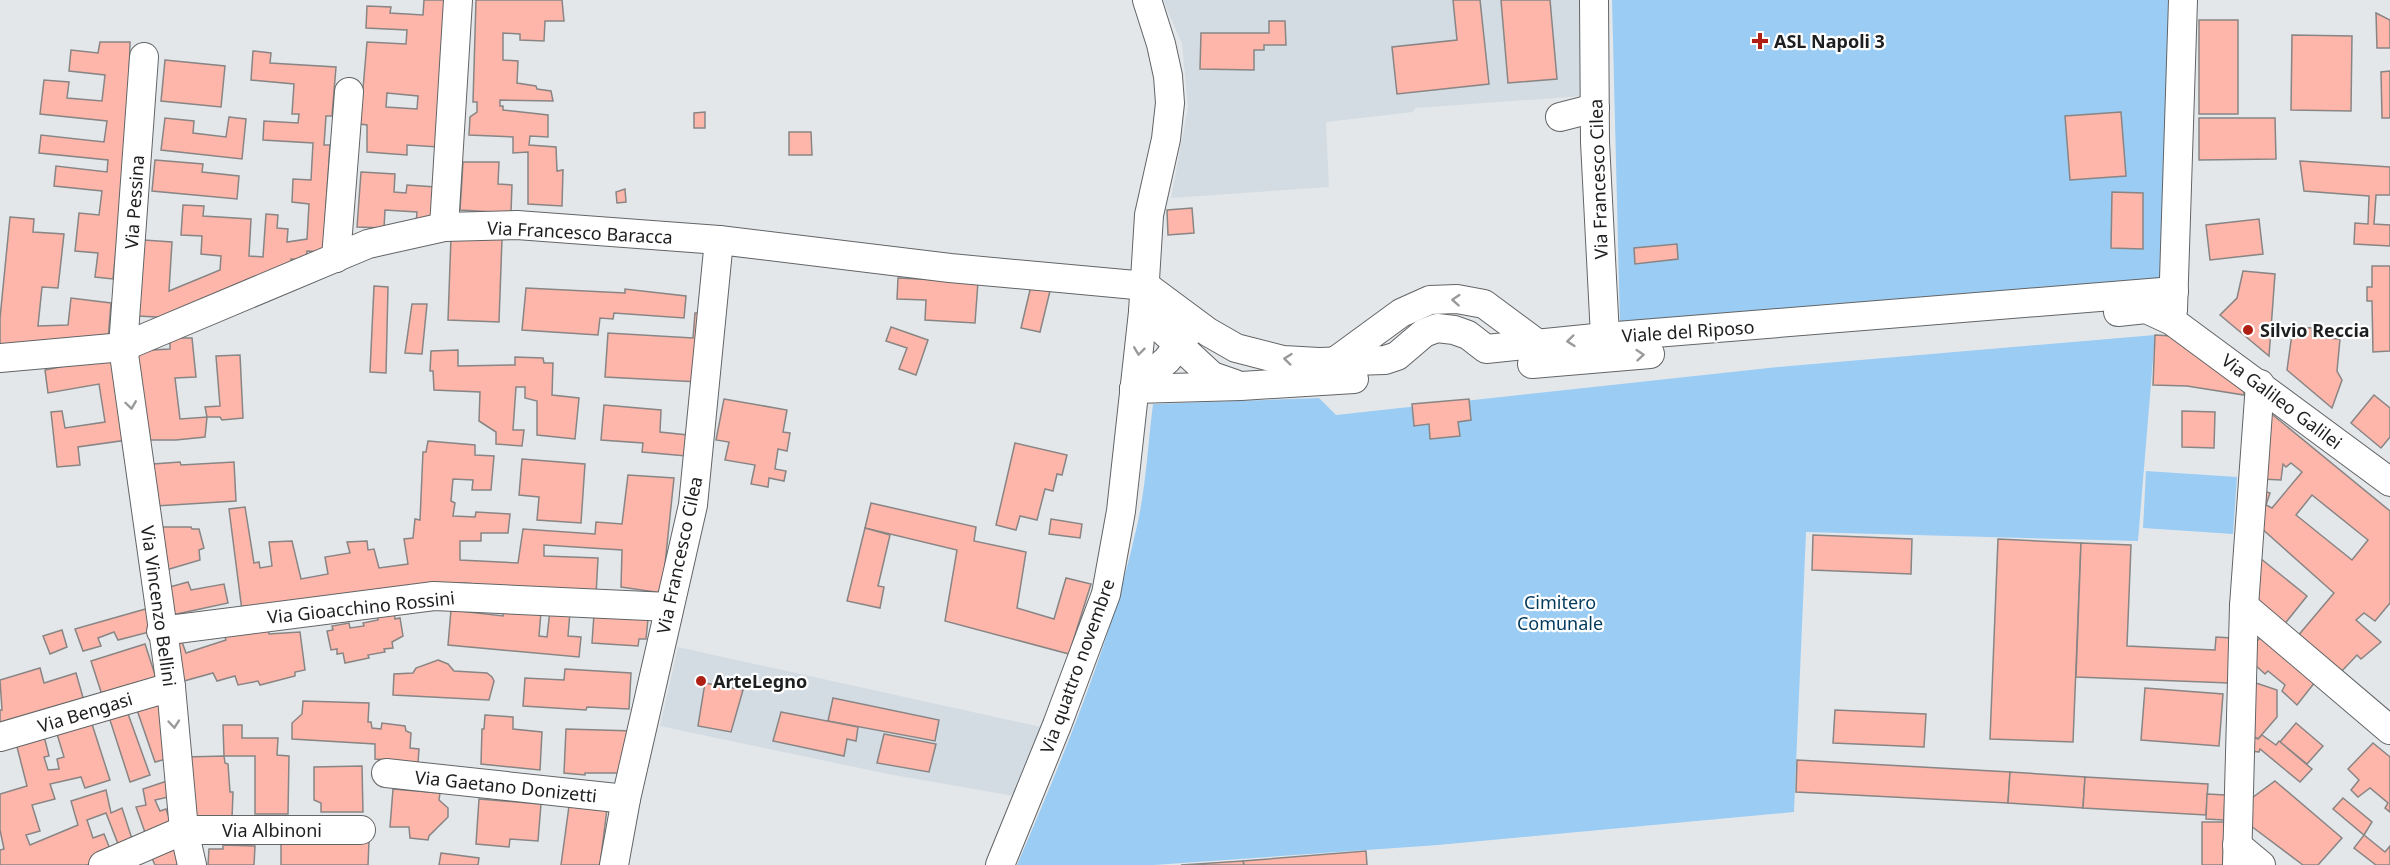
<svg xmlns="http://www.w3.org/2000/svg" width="2390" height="865" viewBox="0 0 2390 865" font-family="'Noto Sans',sans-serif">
	<rect width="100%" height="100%" fill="#e4e7ea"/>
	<!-- built -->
	<g fill="#d3dce3">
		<polygon points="1163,0 1580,0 1583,96 1415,108 1413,112 1326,122 1329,187 1171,198 1188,107 1182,44"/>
		<polygon points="678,647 1041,727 1014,796 888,774 660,726"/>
	</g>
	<!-- green -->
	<g fill="#9bccf4">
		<polygon points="1612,0 2171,0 2164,281 1620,325"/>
		<path d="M2155 335 2138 541 1806 532 1794 812 1438 845 1154 865H1017C1064 755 1111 643 1137 526 1146 486 1148 444 1153 404L1319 398 1336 415 1778 367Z"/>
		<polygon points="2146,471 2237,477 2233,534 2143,528"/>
	</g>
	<!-- building -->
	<g fill="#feb6aa" stroke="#888584" stroke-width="1.5" fill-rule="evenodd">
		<path d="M424 0H445L439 147 407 145V155L367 152V125L360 124 367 42 406 44 407 30 366 28 367 6 391 7 390 13 423 15ZM387 93 418 96 417 109 386 107Z"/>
		<polygon points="476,0 562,0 564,21 545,21 544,41 520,40 520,34 503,33 503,60 518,61 517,83 536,86 537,89 551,91 553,101 500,100 500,106 503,106 503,110 548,115 548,137 530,136 529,145 556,147 557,171 563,170 562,206 528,204 528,152 513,153 513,137 469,135 470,117 477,112 477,102 473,102"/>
		<polygon points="1453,0 1480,0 1489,84 1397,94 1392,47 1457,40"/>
		<polygon points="1501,0 1550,0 1557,79 1508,83"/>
		<polygon points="2376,13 2390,20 2390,48 2377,48"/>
		<rect x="2199" y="20" width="39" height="94"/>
		<polygon points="1269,21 1285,21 1286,45 1264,45 1264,50 1254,50 1254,70 1200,69 1201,33 1269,33"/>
		<polygon points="2292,35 2352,36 2351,111 2291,110"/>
		<polygon points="100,42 130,42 129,86 134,86 113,279 95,277 98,253 75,251 79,213 99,215 102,191 54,186 56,166 107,172 108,160 39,153 41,135 104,142 107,121 40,114 44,80 69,82 67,98 102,101 105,75 69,71 71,50 98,53"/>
		<polygon points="253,51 271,53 270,63 336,67 332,116 326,116 324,145 330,145 323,252 307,251 306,260 291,259 291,266 175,318 138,316 144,240 172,242 169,291 220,270 221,256 201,254 202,236 181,235 183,205 204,206 203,216 251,219 249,256 263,257 266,214 278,215 277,228 288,229 287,242 307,239 309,204 292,202 293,179 311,180 313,143 263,140 264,121 298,123 299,114 292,114 294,84 251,80"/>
		<polygon points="165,60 225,66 221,107 161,101"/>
		<polygon points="2390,71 2390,118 2382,118 2381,72"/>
		<polygon points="705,112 705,128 694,128 694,113"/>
		<polygon points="2121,112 2126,176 2070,180 2065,116"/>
		<polygon points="229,117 246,119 242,159 161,150 165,118 194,121 193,133 226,137"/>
		<polygon points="2199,118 2275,118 2276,159 2199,160"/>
		<polygon points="789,132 811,132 812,155 789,155"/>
		<polygon points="155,160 203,164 202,172 239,176 237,199 152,191"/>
		<polygon points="2300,161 2390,167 2390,195 2376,195 2374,224 2390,225 2390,246 2354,244 2355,223 2368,224 2369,196 2304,191"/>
		<polygon points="463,162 499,162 498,184 512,185 511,213 460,210"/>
		<polygon points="361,172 395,174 394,192 406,193 407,185 436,187 433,218 416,223 417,212 385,210 384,228 357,227"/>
		<polygon points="625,189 626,202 617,203 616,192"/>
		<polygon points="2112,192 2143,193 2143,249 2111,248"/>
		<polygon points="1192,208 1194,233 1168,235 1167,210"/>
		<polygon points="10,217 34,219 33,232 64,234 58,288 42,287 38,326 68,325 71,298 111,303 108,340 0,347 0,318"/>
		<polygon points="2259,219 2263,254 2210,260 2206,225"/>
		<polygon points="451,237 502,239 499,322 448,320"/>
		<polygon points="1677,244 1678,259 1635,264 1634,248"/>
		<polygon points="2372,266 2390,266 2390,351 2373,352 2372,301 2367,301 2367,287 2372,287"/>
		<polygon points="2243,271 2275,274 2269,356 2220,315 2237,298"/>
		<polygon points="898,278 978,282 975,323 925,320 926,300 897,299"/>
		<polygon points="374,286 388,287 386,373 370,372"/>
		<polygon points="1031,286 1050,291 1040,332 1021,328"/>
		<polygon points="526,288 625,293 625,289 686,296 684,318 614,313 613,319 600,318 598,335 522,330"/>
		<polygon points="412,304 427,304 422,354 405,353"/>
		<polygon points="695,313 703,313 699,382 605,377 608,333 693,338"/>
		<polygon points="891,327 928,340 916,375 899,369 907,348 886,341"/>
		<polygon points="2293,327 2312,328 2312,337 2340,339 2337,371 2342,380 2332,408 2287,370"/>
		<polygon points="2155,335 2189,337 2244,389 2244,395 2187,386 2153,385"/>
		<polygon points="170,338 192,338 196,377 175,378 180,419 207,417 205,437 176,440 148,440 134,351 170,349"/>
		<polygon points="458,350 458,366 515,365 515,357 543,358 544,363 553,363 552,395 579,398 575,439 537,435 537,401 525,398 525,387 516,387 513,430 524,430 522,446 496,444 496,432 479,421 480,392 434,390 433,371 430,371 431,351"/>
		<polygon points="240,355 243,418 222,420 220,417 207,417 205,407 220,406 216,356"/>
		<polygon points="113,356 127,440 78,447 80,465 57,467 51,412 62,411 65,428 105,422 99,384 48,393 45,370"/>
		<polygon points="2374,395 2390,408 2390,437 2381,448 2351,423"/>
		<polygon points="724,399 787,410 783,432 790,433 787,451 778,449 775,469 786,471 784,481 769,478 768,487 751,484 755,465 725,460 729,442 716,440"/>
		<polygon points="1469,399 1471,420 1458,422 1460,436 1430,439 1429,424 1414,426 1412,404"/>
		<polygon points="604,405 661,410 660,432 688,435 686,456 642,452 643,443 601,440"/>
		<polygon points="2182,411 2215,412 2214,448 2182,447"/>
		<path d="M2268 411 2390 511V603L2375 621 2364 613 2356 620 2381 642 2361 659 2357 655 2340 673 2297 637 2334 593 2260 527 2263 491 2270 493 2266 505 2272 508 2302 472 2291 463 2286 467 2283 464 2281 480 2262 479ZM2312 495 2368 540 2352 560 2296 515Z"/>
		<polygon points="428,441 475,445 475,455 494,456 491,490 472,490 473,480 453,479 451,501 455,503 453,516 475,517 476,512 510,514 508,533 481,533 481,541 460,541 460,560 518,563 523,529 595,534 596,522 622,524 628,475 674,478 662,593 621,587 622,550 544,545 544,556 598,558 596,596 465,583 437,584 242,611 229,509 245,507 254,563 259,562 260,568 272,566 269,542 292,541 301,579 328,574 325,557 350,553 347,542 367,541 368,550 374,549 379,568 408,564 404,539 413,538 415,519 420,520 423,452 426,452"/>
		<polygon points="1015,443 1067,455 1062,475 1057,474 1053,491 1045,489 1037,520 1020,516 1016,530 996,525"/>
		<polygon points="522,459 585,464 581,523 537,520 539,497 519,495"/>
		<polygon points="180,462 181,465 234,462 236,501 156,506 153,464"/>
		<polygon points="871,503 976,527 974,541 1026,552 1017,608 1054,619 1066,578 1091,584 1069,654 945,621 957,550 865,528"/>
		<polygon points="1051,519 1082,524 1080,538 1049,534"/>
		<polygon points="150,527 191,527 192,529 199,529 204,548 199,550 200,560 166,570"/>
		<polygon points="865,528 890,535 878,586 884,587 880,608 847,601"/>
		<polygon points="1813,535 1912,539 1911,574 1812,570"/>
		<polygon points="1998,539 2081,543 2073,742 1990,739"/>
		<polygon points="2081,543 2131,545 2127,646 2215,650 2216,637 2231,638 2229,683 2076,677"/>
		<polygon points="2255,554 2307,596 2283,626 2250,600"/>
		<polygon points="188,582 191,590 224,584 228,603 172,615 166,588"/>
		<polygon points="149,608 153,631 118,640 114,632 98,638 101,646 83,651 75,629"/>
		<polygon points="503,609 541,612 539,636 547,637 550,610 570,612 568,636 581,637 579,657 448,645 451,610 503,616"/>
		<polygon points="394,612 395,619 400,618 403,636 392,642 393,648 384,649 385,652 368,655 369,658 345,663 343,653 337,654 337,649 331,650 327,631 333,630 332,626 349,623 350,628 364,626 363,623 378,620 377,615"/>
		<polygon points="594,614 648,619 646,639 639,639 638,646 592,643"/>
		<polygon points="267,625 269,634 300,632 305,670 295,672 295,676 260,685 258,681 238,685 235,676 217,681 213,673 184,681 171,641 181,639 186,653 226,640 223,630"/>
		<polygon points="62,630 67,647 50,654 43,636"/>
		<polygon points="2262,636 2315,682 2297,705 2282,691 2285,685 2268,671 2265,674 2254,664 2256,642"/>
		<polygon points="145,644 159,687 105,704 91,661"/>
		<polygon points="438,660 448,664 454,671 487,673 492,677 494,681 489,700 393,695 394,674 413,673 416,668"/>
		<polygon points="40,668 44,683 76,673 86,708 0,732 0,710 2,710 0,680"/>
		<polygon points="565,669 631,673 629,709 587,707 586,710 523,706 525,678 564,680"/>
		<polygon points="2253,682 2277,690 2277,717 2258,739 2252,736"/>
		<polygon points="705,683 743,690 731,732 698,726"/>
		<polygon points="2145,688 2223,694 2219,746 2141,740"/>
		<polygon points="833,698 939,720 935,741 828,721"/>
		<polygon points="303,701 369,703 368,722 371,722 372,728 381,729 382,723 405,726 406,731 411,733 410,748 419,749 418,763 375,759 375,744 292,739 292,723 302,714"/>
		<polygon points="161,703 170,758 155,762 137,710"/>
		<polygon points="1835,710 1926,714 1924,747 1833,743"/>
		<polygon points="127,711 150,775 130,782 109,717"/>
		<polygon points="781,712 858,727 856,741 847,739 844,756 773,741"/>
		<polygon points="485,715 513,717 513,729 542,732 540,770 481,764 482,729 484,729"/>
		<polygon points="91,721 110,780 85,788 81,777 50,784 55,799 32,805 40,831 26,835 30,845 78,825 71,801 106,790 111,813 122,808 134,845 120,849 106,813 87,820 93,838 104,834 112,854 87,865 0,865 0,850 4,849 0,830 0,794 27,786 16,743 44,736 49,756 44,757 48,770 59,769 57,759 64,757 57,734"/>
		<polygon points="2296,723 2323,746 2307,764 2280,742"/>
		<polygon points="223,725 242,725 242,738 278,738 277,755 289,756 288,814 255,814 255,756 224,756"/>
		<polygon points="566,729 634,731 625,773 585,773 585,775 564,773"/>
		<polygon points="884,734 936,744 929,772 877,763"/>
		<polygon points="2262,735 2276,745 2279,741 2312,769 2300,782 2260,749 2259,752 2250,751 2252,736 2258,739"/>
		<polygon points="2373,743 2390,757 2390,812 2385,808 2388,803 2370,788 2358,797 2351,790 2359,780 2348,769"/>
		<polygon points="224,756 225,763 228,764 230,792 233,792 232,819 192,819 186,757"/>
		<polygon points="1797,760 2010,772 2008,803 1796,792"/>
		<polygon points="362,766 363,812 321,812 321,803 314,800 314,767"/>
		<polygon points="2010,772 2085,777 2083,808 2008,803"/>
		<polygon points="2085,777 2208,784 2206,815 2083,808"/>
		<polygon points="173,779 177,795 155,800 160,811 166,809 172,826 147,838 136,807 146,805 143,789"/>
		<polygon points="2275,781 2342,838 2318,865 2303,865 2251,826 2252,798"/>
		<polygon points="393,789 440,793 439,800 448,808 448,817 429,836 428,840 410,838 409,827 390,827"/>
		<polygon points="2207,794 2225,795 2224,820 2206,819"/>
		<polygon points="2343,798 2372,822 2364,835 2333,809"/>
		<polygon points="479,799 541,804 538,841 510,839 509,847 476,844"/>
		<polygon points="569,806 607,809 600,865 561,865"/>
		<polygon points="2202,822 2224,822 2223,865 2202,865"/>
		<polygon points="2364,835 2385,852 2390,846 2390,865 2376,865 2354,848"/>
		<polygon points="281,840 369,841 368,865 281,865"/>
		<polygon points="179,844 187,865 155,865 151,856"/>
		<polygon points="223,845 255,846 254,865 208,865 209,849 223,849"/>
		<polygon points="1366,851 1367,865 1244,865 1243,861"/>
		<polygon points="441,853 479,858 478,865 439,865"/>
		<polygon points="1243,861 1244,865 1181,865"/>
	</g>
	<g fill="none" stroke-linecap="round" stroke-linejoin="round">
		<!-- minor casing -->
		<g stroke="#626466" stroke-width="30">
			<g id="minor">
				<polyline points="1594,0 1595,142 1606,356"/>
				<polyline points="144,57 123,347 171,687 184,830 192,865"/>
				<polyline points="1560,117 1595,108"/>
				<polyline points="444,227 458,0"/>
				<polyline points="336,258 349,92"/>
				<polyline points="2173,310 2183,0"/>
				<polyline points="1143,312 1212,376 1235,384"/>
				<polyline points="2118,312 2146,309 2172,321 2390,482"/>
				<polyline points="0,358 123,347 368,244 444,227 517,225 719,240 950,268 1146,286 1208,332 1236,348 1283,360 1319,362 1385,360 1397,356 1424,333 1437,328 1454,330 1468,335 1486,349 1605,337 2174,291"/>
				<polyline points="1334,362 1401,313 1430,300 1457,299 1484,304 1538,344"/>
				<polyline points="1532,364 1650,354"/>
				<polyline points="1134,389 1241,386 1354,379"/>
				<polyline points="1134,389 1167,360 1190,330"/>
				<polyline points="2244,606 2390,730"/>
				<polyline points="161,631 434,596 669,607"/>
				<polyline points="0,737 171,687"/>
				<polyline points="386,773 626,799"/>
				<polyline points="2237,845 2261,865"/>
				<polyline points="103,865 184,830 361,830"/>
				<polyline points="614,865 626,799 693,505 719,240"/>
				<polyline points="1000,865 1057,725 1106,594 1121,511 1143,312 1149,215 1166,139 1170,103 1168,76 1161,44 1147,0"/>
				<polyline points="2237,865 2244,606 2260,384"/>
			</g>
		</g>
		<!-- minor -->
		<use href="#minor" stroke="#fff" stroke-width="28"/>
	</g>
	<!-- one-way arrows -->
	<defs><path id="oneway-chevron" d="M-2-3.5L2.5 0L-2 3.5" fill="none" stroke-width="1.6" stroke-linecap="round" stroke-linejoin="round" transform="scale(1.5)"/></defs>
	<g stroke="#999a9a">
		<use href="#oneway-chevron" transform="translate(1456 300) rotate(-176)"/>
		<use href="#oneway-chevron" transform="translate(1571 341) rotate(174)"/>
		<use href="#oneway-chevron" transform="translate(1139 351) rotate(97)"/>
		<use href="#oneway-chevron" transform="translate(1640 355) rotate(-5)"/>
		<use href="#oneway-chevron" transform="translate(1288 359) rotate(-174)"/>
		<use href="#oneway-chevron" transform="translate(131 405) rotate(82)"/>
		<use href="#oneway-chevron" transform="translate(174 724) rotate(85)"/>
	</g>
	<!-- markers -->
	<g fill="#af1f14" stroke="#fff" stroke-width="2">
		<path d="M1757 32h6v6h6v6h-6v6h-6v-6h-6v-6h6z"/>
		<circle cx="2248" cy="330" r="6"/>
		<circle cx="701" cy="681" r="6"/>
	</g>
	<g text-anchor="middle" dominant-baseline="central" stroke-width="4.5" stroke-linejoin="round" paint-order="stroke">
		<!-- poi labels -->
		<g font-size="18" font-weight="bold" fill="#1d1e1f" stroke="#fff" text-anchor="start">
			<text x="1774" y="41">ASL Napoli 3</text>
			<text x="2260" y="330">Silvio Reccia</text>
			<text x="713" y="681">ArteLegno</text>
		</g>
		<!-- street labels -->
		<g font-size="18" fill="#1d1e1f" stroke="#fff">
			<text transform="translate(1598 179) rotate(-92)">Via Francesco Cilea</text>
			<text transform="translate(134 202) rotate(-86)">Via Pessina</text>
			<text transform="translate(580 232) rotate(3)">Via Francesco Baracca</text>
			<text transform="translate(1688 331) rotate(-4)">Viale del Riposo</text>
			<text transform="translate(2282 401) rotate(37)">Via Galileo Galilei</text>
			<text transform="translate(679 555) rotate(-78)">Via Francesco Cilea</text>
			<text transform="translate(159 606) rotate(82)">Via Vincenzo Bellini</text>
			<text transform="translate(361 607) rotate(-6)">Via Gioacchino Rossini</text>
			<text transform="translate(1077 666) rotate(-70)">Via quattro novembre</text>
			<text transform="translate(85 712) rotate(-17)">Via Bengasi</text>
			<text transform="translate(506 786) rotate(6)">Via Gaetano Donizetti</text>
			<text x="272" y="830">Via Albinoni</text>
		</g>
		<!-- park labels -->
		<g font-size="18" fill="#00395c" stroke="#fff">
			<text x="1560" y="602">Cimitero<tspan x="1560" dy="21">Comunale</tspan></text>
		</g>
	</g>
</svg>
